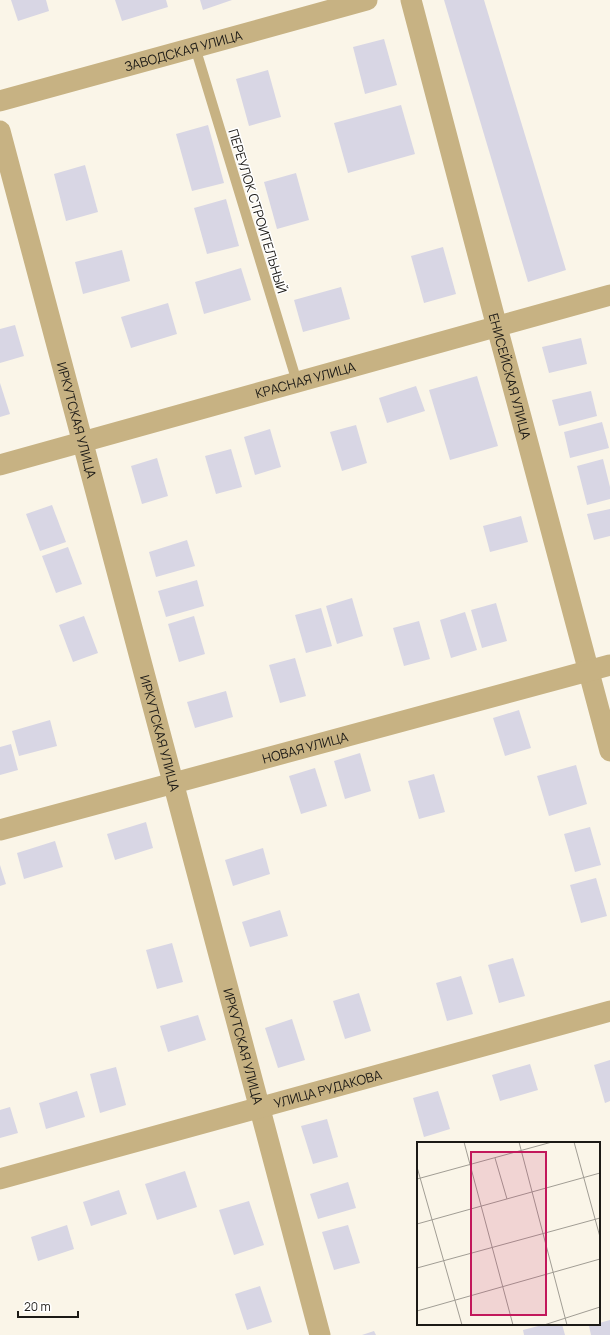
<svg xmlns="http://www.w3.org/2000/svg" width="610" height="1335" viewBox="0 0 610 1335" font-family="Manrope,sans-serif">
	<rect width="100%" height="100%" fill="#faf5e8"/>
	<!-- building -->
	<g fill="#d8d6e4">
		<polygon points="11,0 46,0 49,11 18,21"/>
		<polygon points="115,0 166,0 168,7 122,21"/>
		<polygon points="200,0 232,0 203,10"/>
		<polygon points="444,0 484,0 566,270 528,282"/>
		<polygon points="384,39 397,85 365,94 353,47"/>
		<polygon points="268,70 281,117 249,126 236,79"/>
		<polygon points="401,105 415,154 348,173 334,123"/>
		<polygon points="208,125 224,183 192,191 176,134"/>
		<polygon points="85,165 98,212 66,221 54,174"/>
		<polygon points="296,173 309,220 277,229 264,182"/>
		<polygon points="226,199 239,246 207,254 194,208"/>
		<polygon points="443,247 456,294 424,303 411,256"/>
		<polygon points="122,250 130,281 83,294 75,262"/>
		<polygon points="241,268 251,300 204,314 195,282"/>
		<polygon points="341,287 350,319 303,332 294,300"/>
		<polygon points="168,303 177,334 131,348 121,317"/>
		<polygon points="15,325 24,356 0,363 0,329"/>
		<polygon points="581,338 587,364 549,373 542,347"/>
		<polygon points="477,376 498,446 450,460 429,390"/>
		<polygon points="0,383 10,414 0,417"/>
		<polygon points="416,386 425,411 387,423 379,398"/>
		<polygon points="591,391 597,416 559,426 552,400"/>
		<polygon points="602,422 609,448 570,458 564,432"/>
		<polygon points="356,425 367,463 342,471 330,432"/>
		<polygon points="270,429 281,467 255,475 244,437"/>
		<polygon points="231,449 242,487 216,494 205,456"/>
		<polygon points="157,458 168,496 142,504 131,466"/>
		<polygon points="603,459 610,487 610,499 587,505 577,466"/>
		<polygon points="52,505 66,542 40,551 26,514"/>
		<polygon points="610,509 610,536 594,540 587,514"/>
		<polygon points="521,516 528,542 490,552 483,526"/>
		<polygon points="187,540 195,566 156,577 149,552"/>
		<polygon points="68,547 82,584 56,593 42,556"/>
		<polygon points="197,580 204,606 166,617 158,591"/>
		<polygon points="352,598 363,636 337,644 326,606"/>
		<polygon points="496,603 507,641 482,648 471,610"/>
		<polygon points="321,608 332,646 306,653 295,615"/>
		<polygon points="465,612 477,650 451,658 440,620"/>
		<polygon points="84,616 98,653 73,662 59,625"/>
		<polygon points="194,616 205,654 179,662 168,624"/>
		<polygon points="419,621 430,659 404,666 393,628"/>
		<polygon points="295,658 306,696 280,703 269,665"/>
		<polygon points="226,691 233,717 195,728 187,702"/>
		<polygon points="519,710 531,748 505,756 493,718"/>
		<polygon points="50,720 57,746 19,756 12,731"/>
		<polygon points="11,744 18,770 0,775 0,747"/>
		<polygon points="360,753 371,791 345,799 334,761"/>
		<polygon points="576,765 587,804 549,816 537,776"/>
		<polygon points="315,768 327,806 301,814 289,776"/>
		<polygon points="434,774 445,812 419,819 408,781"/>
		<polygon points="146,822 153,848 115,860 107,834"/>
		<polygon points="590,827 601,865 575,872 564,834"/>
		<polygon points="55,841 63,867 24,879 17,853"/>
		<polygon points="263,848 270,874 233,886 225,860"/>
		<polygon points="0,865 6,884 0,886"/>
		<polygon points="596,878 607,916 581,923 570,885"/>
		<polygon points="280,910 288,936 250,947 242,922"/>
		<polygon points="172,943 183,982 157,989 146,950"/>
		<polygon points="513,958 525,996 499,1003 488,965"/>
		<polygon points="461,976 473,1014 447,1021 436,983"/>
		<polygon points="359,993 371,1031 345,1039 333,1001"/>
		<polygon points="198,1015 206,1040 168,1052 160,1026"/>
		<polygon points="292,1019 305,1060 278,1068 265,1028"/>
		<polygon points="610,1060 610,1101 605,1103 594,1065"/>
		<polygon points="530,1064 538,1090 500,1101 492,1075"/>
		<polygon points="116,1067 126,1105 100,1113 90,1074"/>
		<polygon points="77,1091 85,1117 46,1129 39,1103"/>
		<polygon points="438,1091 450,1129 424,1137 413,1098"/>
		<polygon points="10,1107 18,1133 0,1138 0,1110"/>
		<polygon points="327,1119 338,1157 313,1164 301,1126"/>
		<polygon points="185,1171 197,1207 157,1220 145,1184"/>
		<polygon points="348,1182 356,1208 318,1219 310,1194"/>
		<polygon points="119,1190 127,1214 91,1226 83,1202"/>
		<polygon points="249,1201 264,1245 234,1255 219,1210"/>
		<polygon points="67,1225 74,1249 38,1261 31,1237"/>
		<polygon points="348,1225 360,1263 334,1270 322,1232"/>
		<polygon points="260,1286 272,1322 247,1330 235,1294"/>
		<polygon points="610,1320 610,1335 591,1335 589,1326"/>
		<polygon points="546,1324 562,1324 565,1335 524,1335 523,1330"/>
		<polygon points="374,1331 376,1335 362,1335"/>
	</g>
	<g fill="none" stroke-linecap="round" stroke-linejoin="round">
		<!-- lane -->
		<polyline stroke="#c7b283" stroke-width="10" points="195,47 297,382"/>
		<!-- street -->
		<g stroke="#c7b283" stroke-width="21">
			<path id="s1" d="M411 0 497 327 610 751"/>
			<path id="s2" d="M0 101 367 0"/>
			<path id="s3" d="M0 131 320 1335"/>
			<path id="s4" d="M0 465 610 295"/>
			<path id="s5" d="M0 830 610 665"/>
			<path id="s6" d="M0 1179 610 1011"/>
		</g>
	</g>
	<g text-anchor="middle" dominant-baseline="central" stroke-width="3" stroke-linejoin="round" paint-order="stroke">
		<!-- street labels -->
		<g font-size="13" fill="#1c1a16" stroke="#fff">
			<text stroke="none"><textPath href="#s2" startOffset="190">ЗАВОДСКАЯ УЛИЦА</textPath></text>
			<text transform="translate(258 211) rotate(73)">ПЕРЕУЛОК СТРОИТЕЛЬНЫЙ</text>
			<text stroke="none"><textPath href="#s1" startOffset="389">ЕНИСЕЙСКАЯ УЛИЦА</textPath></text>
			<text stroke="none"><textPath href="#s4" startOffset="317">КРАСНАЯ УЛИЦА</textPath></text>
			<text stroke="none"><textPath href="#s3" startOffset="299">ИРКУТСКАЯ УЛИЦА</textPath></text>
			<text stroke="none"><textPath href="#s3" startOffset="623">ИРКУТСКАЯ УЛИЦА</textPath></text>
			<text stroke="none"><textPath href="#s5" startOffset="316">НОВАЯ УЛИЦА</textPath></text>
			<text stroke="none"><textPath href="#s3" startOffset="947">ИРКУТСКАЯ УЛИЦА</textPath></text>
			<text stroke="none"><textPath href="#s6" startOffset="340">УЛИЦА РУДАКОВА</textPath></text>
		</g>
	</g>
	<!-- overview -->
	<g transform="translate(417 1142)">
		<rect width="183" height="183" fill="#faf5e8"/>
		<path fill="none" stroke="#a19d94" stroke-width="1" d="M47 0 96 183M102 0 150 183M157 0 183 95M78 16 90 57M0 25 45 183M0 37 135 0M0 82 183 31M0 126 183 76M0 169 183 117M127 183 183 165"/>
		<path fill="#c2185b" fill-opacity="0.15" stroke="#c2185b" stroke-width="2" d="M54 10H129V173H54Z"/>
		<rect width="183" height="183" fill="none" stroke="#1c1a16" stroke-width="2"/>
	</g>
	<!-- scale -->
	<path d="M18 1311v6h60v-6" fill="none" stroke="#1c1a16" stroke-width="2"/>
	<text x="24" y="1311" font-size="12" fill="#1c1a16" stroke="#ffffff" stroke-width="3" paint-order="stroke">20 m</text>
</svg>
